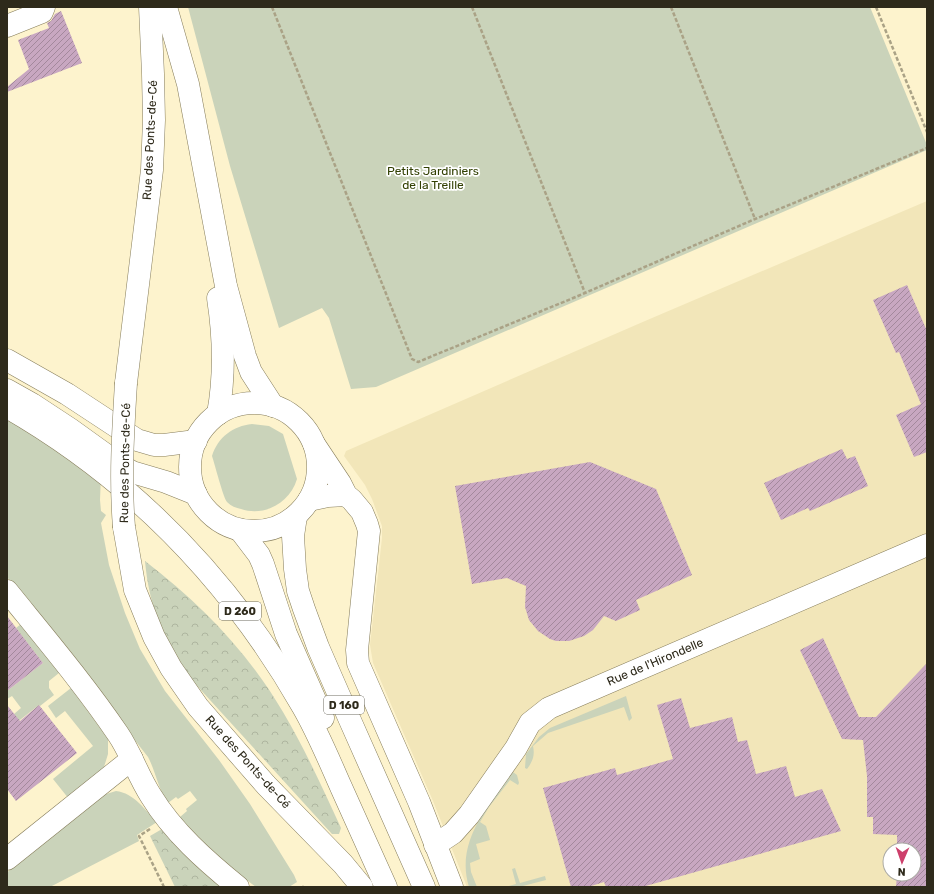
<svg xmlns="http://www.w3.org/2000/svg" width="934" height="894" viewBox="0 0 934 894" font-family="Rubik,sans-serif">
	<defs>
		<pattern id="forest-crowns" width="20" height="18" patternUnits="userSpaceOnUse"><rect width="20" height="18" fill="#cad3ba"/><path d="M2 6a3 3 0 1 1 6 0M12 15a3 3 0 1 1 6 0" fill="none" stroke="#aeb59f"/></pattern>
		<pattern id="building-hatch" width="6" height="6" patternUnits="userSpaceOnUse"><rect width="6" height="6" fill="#c8a7c1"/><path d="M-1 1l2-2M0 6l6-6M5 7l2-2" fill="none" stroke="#a3889c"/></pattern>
	</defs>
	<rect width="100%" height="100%" fill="#fdf3cd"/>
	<!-- built -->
	<path fill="#f2e6b9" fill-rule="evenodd" d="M927 201V887H467L433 801 373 663 370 645 382 538V526L372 499 365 485 344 456 346 451 645 321ZM890 850H914V874H890Z"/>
	<!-- green -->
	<g fill="#cad3ba">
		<polygon points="188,7 870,7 927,145 927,150 376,387 351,389 329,318 322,308 279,328 230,166"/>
		<path d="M7 415 101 475 100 500 101 511 106 515 101 523 109 565 125 613 140 649 165 691 219 760 250 804 294 875 297 882 289 887H256L240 875 201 842 180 817 187 811 186 809 197 800 190 791 178 799 176 797 168 803C158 789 156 772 148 757L7 577Z"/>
		<path d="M252 424 269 426 283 434 297 479C290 503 264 517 241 509 236 508 231 506 227 502 223 497 215 465 212 456 218 437 233 426 252 424Z"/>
		<polygon points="21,624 59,673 49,681 49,688 54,695 40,706 39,705 16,723 14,714 21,708 12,696 7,699 7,691 43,663 16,628"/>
		<polygon points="71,688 106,736 108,739 108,754 104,767 101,771 69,799 53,779 93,746 65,711 56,718 48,706"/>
		<path d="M626 696 632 718 629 721 624 707 548 733 533 746C535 755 533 761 527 769L525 768 526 754 539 737 550 728Z"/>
		<path d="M513 772 517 775 519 783 518 785 510 780 489 807 480 822 486 826 490 840 476 844 480 859 470 863 471 872 477 887H469C455 842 488 806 513 772Z"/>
		<path d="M116 791C134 793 145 810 157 822L137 835 139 841 50 887H8L7 873 12 867 103 795Z"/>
		<polygon points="515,868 520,883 545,876 546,880 519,887 505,887 516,884 512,869"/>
	</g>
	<!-- forest -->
	<g fill="url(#forest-crowns)">
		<path d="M145 561C201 604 247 651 283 712 305 749 323 789 341 828L339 834H332L189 677C163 640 149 606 145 561Z"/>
		<polygon points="162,829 220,887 175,887 150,836"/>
	</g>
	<!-- building -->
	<g fill="url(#building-hatch)">
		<polygon points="61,11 82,63 7,92 7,87 29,69 18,40 49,28 47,23 51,21 55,14"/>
		<polygon points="907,285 927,331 927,452 914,457 896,415 921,404 899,352 896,353 873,300"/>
		<polygon points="842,449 847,459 855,456 868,486 810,511 808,508 781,520 764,483"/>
		<polygon points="590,462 656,489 692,575 636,600 640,610 616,621 604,616 593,630 584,636 569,641 556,641 550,639 538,631 529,620 525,607 526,586 507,578 472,584 455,486"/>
		<polygon points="7,616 43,663 7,691"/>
		<polygon points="823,638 859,717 876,717 927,663 927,887 896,887 897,874 914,874 914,850 897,850 897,835 873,834 873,817 867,817 867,776 863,740 842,739 800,650"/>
		<polygon points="681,698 690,728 732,717 738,742 747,740 756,774 786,766 795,797 822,789 841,831 642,887 606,887 604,882 588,887 571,887 543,788 615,768 617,775 673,759 657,705"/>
		<polygon points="7,705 20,721 39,705 77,753 16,801 7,789"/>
	</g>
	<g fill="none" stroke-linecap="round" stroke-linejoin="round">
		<!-- minor casing -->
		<g stroke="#867d5b" stroke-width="23">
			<g id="minor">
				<polyline points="7,26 42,12 44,7"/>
				<polyline points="126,383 152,170 154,120 153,74 150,7"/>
				<polyline points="314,444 340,483 346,495 352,500 362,512 367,524 369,531 357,650 358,663 419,802 452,887"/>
				<polyline points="309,500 328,496 346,495"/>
				<polyline points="124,527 135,590 154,637 171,668 198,707 266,785 343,864 362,887"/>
				<path d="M7 591C45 638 84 684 118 734 131 753 138 776 151 796 173 832 206 861 238 887"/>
				<polyline points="435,845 453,833 469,815 516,748 530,723 549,708 927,545"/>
				<polyline points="7,859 132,759"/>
			</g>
		</g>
		<!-- major casing -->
		<g stroke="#867d5b" stroke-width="23">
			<g id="major">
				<polyline points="166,7 188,84 226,286 245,356 251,372 273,406"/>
				<circle cx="254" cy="467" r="64"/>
				<path d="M7 407C134 480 231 581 303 707 318 733 329 760 341 787 356 820 371 854 386 887"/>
				<path d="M218 414C225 376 224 337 218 298"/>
				<polyline points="296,516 293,536 295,569 298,591 304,609 318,647 349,718 424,887"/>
				<polyline points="240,530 259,555 263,564 286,634 323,718"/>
			</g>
		</g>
		<!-- highway casing -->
		<g stroke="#867d5b" stroke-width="23">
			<g id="highway">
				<polyline points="7,360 67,394 137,440 154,445 164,445 196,441"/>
				<polyline points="7,390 32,404 70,429 120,465 132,472 166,482 196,494"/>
			</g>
		</g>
		<!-- path -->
		<g stroke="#aaa286" stroke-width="2.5" stroke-dasharray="4 2" stroke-linecap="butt">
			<polyline points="272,7 412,359 418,362 578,296 755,219 927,148"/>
			<polyline points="472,7 585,293"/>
			<polyline points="671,7 755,219"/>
			<polyline points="876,7 927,132"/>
			<polyline points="150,829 139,836 164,887"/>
			<polyline points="302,887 304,887"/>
		</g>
		<!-- minor -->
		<use href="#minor" stroke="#fff" stroke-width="22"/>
		<!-- major -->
		<use href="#major" stroke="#fff" stroke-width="22"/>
		<!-- highway -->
		<use href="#highway" stroke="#fff" stroke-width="22"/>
		<!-- minor-bridge casing -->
		<g stroke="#867d5b" stroke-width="23" stroke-linecap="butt">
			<path id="minor-bridge" d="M124 527C120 479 123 431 126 383"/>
		</g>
		<!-- minor-bridge -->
		<use href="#minor-bridge" stroke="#fff" stroke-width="22"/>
	</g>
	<g text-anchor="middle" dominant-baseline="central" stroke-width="3.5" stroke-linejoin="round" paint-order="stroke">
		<!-- shield labels -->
		<g fill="#fff" stroke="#6d6a5f" stroke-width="1">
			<rect x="219" y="602" width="42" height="18" rx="3"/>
			<rect x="324" y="696" width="40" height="18" rx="3"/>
		</g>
		<g font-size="11" font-weight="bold" fill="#2e2a1b">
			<text x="240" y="611">D 260</text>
			<text x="344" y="705">D 160</text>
		</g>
		<!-- street labels -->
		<g font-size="12" fill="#2e2a1b" stroke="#fff">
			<text transform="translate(150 140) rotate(-87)">Rue des Ponts-de-Cé</text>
			<text transform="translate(125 463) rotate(-89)">Rue des Ponts-de-Cé</text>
			<text transform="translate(655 662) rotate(-23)">Rue de l'Hirondelle</text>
			<text transform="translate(248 762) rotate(48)">Rue des Ponts-de-Cé</text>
		</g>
		<!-- park labels -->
		<g font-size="12" fill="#313f02" stroke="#fff">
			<text x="433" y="171">Petits Jardiniers<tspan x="433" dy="14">de la Treille</tspan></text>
		</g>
	</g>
	<!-- border -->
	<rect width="934" height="894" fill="none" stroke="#2e2a1b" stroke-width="16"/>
	<!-- north arrow -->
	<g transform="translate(902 862) rotate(182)"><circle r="19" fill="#ffffff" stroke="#abaaa4"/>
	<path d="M0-3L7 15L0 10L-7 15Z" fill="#cd3f6b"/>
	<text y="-6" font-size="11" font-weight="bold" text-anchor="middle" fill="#2e2a1b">N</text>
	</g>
</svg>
